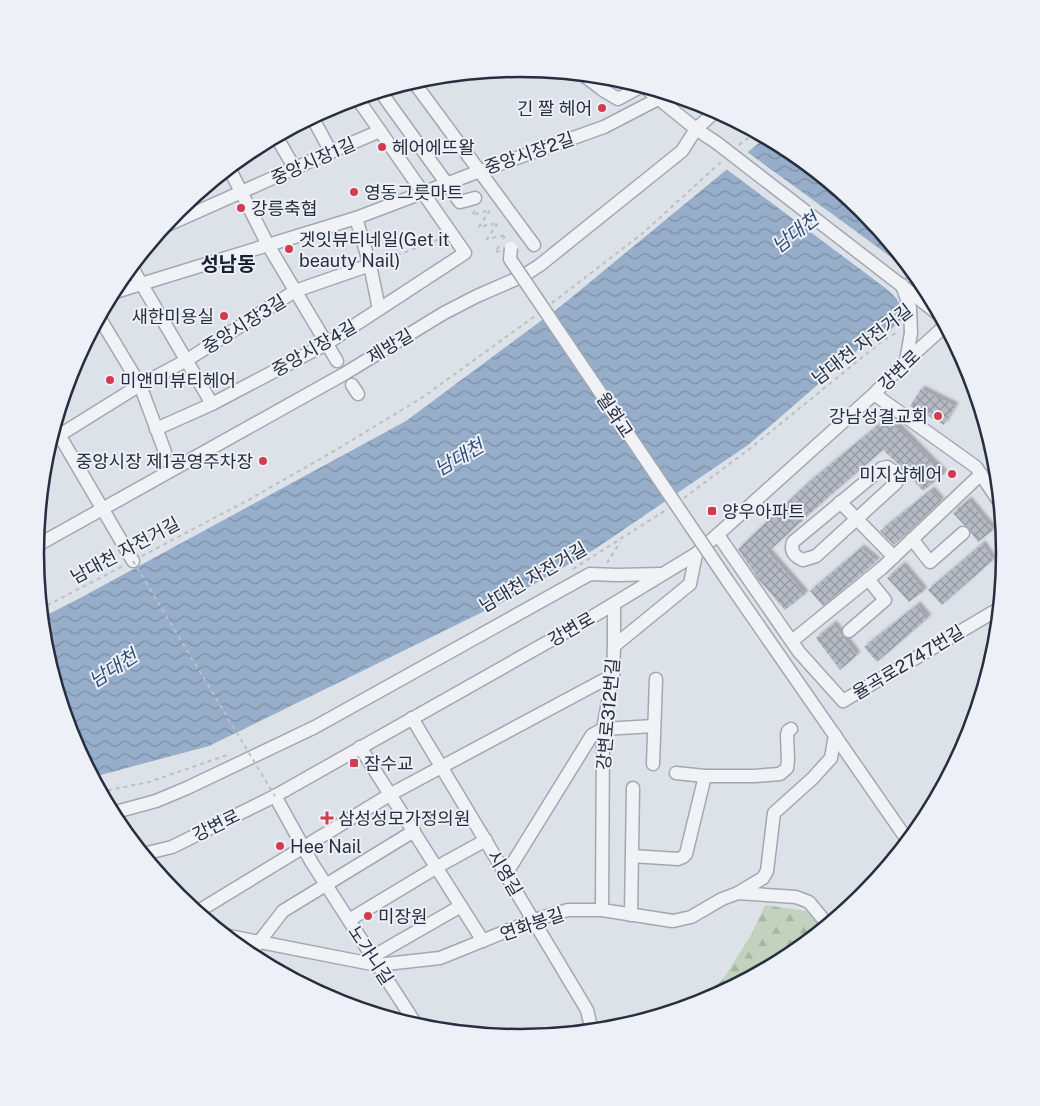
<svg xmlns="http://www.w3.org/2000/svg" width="1040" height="1106" viewBox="0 0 1040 1106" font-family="'Public Sans','Noto Sans KR',sans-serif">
	<defs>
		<pattern id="forest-firs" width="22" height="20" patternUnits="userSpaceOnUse" patternTransform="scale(1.25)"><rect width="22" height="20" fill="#c3d2be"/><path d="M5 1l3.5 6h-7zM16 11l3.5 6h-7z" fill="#a7b5a4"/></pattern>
		<pattern id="water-waves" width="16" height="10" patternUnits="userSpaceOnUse" patternTransform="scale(1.25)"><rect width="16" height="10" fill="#97aeca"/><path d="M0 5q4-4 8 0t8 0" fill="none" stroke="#7b8ea5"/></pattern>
		<pattern id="building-cross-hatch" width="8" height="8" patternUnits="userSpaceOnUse" patternTransform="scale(1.25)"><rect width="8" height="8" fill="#b5bac5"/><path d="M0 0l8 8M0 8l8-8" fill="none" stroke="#9398a1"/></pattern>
		<filter id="shadow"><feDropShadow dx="3.5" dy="-3.5" stdDeviation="1" flood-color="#0004"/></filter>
	</defs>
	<rect width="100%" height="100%" fill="#dde1e8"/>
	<!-- forest -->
	<polygon fill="url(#forest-firs)" points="765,905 806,911 822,929 789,956 705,1001 658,1016 658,1013 700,1002 724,978 752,933"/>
	<!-- water -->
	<polygon fill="url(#water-waves)" points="766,137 790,150 863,210 923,284 905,317 891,329 867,342 748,445 595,549 503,602 209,746 93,777 72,738 44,647 41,618 82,597 406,421 561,306"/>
	<!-- pier -->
	<polygon fill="#dde1e8" points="746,151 917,276 928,293 907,319 905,321 902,309 897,299 888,290 725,168"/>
	<!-- building -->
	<g fill="url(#building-cross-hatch)" filter="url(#shadow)">
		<polygon points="921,389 955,406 944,425 910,406"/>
		<polygon points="888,417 944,474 923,491 901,467 883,450 825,500 768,552 805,594 785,610 759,580 738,549 809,482"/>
		<polygon points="931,490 941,501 894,545 880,531"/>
		<polygon points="968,500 993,530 978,542 971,533 969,528 964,525 953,513"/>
		<polygon points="982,544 993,560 942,605 928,590"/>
		<polygon points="861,548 877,561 823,606 810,591"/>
		<polygon points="902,565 924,591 909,602 887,578"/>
		<polygon points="917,605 928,618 877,662 864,647"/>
		<polygon points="833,624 857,655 840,670 816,638"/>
	</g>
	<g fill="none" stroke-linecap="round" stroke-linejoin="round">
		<!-- minor casing -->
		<g stroke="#a2a8b2" stroke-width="15">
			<g id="minor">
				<polyline points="582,74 603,90 618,99 642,86"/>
				<polyline points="413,81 534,245"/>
				<polyline points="643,86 696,129 717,143"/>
				<polyline points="380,91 460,202 475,198"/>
				<polyline points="312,117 331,152"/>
				<polyline points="276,136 295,169"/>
				<polyline points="229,168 268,245 337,361"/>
				<polyline points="356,218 370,265 379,309"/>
				<polyline points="163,227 331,152 380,131"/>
				<polyline points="131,266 212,404"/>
				<polyline points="902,285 925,287"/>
				<polyline points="112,293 356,218 480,171 604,127 658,99 666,93"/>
				<polyline points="99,317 140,385 165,452"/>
				<polyline points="906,361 911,333"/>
				<polyline points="352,385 358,394"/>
				<polyline points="874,394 976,467 1000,503"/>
				<polyline points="54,426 133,561"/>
				<polyline points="156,429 212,404 326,344 465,253 357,98"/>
				<polyline points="50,441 140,385 187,360 295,291 370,265"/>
				<path d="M887 467 896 473 898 479 896 483 816 556 803 560C794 556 790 551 793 542L882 468Z"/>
				<polyline points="840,502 894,557"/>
				<polyline points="718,535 799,652 843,701 1000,608"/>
				<polyline points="912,539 930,562 963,533"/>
				<polyline points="36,546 344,374 444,313 477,296 523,276 540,265 682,151 696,129 716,111"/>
				<polyline points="727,580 908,841"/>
				<polyline points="614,604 614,646"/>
				<polyline points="849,631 885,600 868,579"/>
				<polyline points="792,641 882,568 981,474"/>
				<polyline points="412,718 587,1010 592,1031"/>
				<polyline points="360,747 483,941"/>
				<polyline points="653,764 656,679"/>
				<polyline points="676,773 705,776 754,776 780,774 787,768 788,760 787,735 788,731 791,729"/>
				<polyline points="275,796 312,863 417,1026"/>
				<polyline points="112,813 156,801 187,788 315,727 590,574 617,575 661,574"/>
				<polyline points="143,854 172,847 275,796 592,617 696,554 874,394 906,361 946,325"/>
				<polyline points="632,856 678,859 683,857 686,854 705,776"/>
				<polyline points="506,874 592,735 603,729 654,726"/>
				<polyline points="738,893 763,878 767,871 774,813 813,778 831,758 835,735"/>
				<polyline points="602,910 603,729 613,675 614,646 690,584 696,554"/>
				<polyline points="197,912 391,794 613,675"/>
				<polyline points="631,915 633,788"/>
				<polyline points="349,920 437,867 486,840"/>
				<polyline points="224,935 377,965 440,958 534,920 568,910 602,910 673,921 691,917 722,899 738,893 796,897 809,902 828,925"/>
				<polyline points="249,955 283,911 414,831"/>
				<polyline points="372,957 461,906"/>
			</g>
		</g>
		<!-- path -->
		<g stroke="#bbbfc6" stroke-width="2" stroke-dasharray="4 4" stroke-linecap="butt">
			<polyline points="739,145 756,132"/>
			<polyline points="475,211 472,215 490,210 479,227 498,223 487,239 506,235 503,239"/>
			<polyline points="499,246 495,252 500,251"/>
			<polyline points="382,261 440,239"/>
			<polyline points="552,303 643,233 721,162"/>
			<polyline points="684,498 752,447 881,342 899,331"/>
			<polyline points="142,556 252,498 339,448 423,397 535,316"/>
			<polyline points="607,563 620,542"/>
			<polyline points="573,569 666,510"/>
			<polyline points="40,609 123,566"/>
			<polyline points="100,792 149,782 230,754"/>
		</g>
		<!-- minor -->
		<use href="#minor" stroke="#f0f2f6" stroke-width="12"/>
		<!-- minor-bridge casing -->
		<g stroke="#a2a8b2" stroke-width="15" stroke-linecap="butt">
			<g id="minor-bridge">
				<polyline points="717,143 941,316"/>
				<polyline points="511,248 510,259 727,580"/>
				<polyline points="902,285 910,308 911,333"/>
			</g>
		</g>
		<!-- path-bridge -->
		<polyline stroke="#bbbfc6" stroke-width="2" stroke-dasharray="4 4" stroke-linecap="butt" points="133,561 275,796"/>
		<!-- minor-bridge -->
		<use href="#minor-bridge" stroke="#f0f2f6" stroke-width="12"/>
	</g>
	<!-- markers -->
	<g fill="#d33c4e" stroke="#edf0f6" stroke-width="2">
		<circle cx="602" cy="108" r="5"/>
		<circle cx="382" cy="147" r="5"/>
		<circle cx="354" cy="192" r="5"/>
		<circle cx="241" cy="208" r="5"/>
		<circle cx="289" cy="249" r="5"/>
		<circle cx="224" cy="316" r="5"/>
		<circle cx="110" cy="380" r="5"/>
		<circle cx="938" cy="416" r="5"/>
		<circle cx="263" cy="461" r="5"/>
		<circle cx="952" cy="474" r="5"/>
		<rect x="707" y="506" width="10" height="10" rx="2.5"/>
		<rect x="349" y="758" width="10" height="10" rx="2.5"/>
		<path d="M324.5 810.5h5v5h5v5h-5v5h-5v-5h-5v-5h5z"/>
		<circle cx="280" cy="846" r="5"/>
		<circle cx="368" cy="916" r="5"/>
	</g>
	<g text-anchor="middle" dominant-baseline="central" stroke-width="4" stroke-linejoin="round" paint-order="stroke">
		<!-- poi labels -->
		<g font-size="18" fill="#262e3f" stroke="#edf0f6" text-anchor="start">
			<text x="592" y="108" text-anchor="end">긴 짤 헤어</text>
			<text x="392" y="147">헤어에뜨왈</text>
			<text x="364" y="192">영동그릇마트</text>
			<text x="251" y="208">강릉축협</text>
			<text x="299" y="239">겟잇뷰티네일(Get it<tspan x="299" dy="21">beauty Nail)</tspan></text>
			<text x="214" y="316" text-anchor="end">새한미용실</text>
			<text x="120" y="380">미앤미뷰티헤어</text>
			<text x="928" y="416" text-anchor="end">강남성결교회</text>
			<text x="253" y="461" text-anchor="end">중앙시장 제1공영주차장</text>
			<text x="942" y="474" text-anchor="end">미지샵헤어</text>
			<text x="722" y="511">양우아파트</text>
			<text x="364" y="763">잠수교</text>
			<text x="338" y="818">삼성성모가정의원</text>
			<text x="290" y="846">Hee Nail</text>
			<text x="378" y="916">미장원</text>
		</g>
		<!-- street labels -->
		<g font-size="18" fill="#262e3f" stroke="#edf0f6">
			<text transform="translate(529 153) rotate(-19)">중앙시장2길</text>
			<text transform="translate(313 161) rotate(-24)">중앙시장1길</text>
			<text transform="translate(244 324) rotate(-32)">중앙시장3길</text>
			<text transform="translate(862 344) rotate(-37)">남대천 자전거길</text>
			<text transform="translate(390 346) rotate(-31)">제방길</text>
			<text transform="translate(314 348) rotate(-30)">중앙시장4길</text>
			<text transform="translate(899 370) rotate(-44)">강변로</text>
			<text transform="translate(615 415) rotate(56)">월화교</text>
			<text transform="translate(125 550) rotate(-28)">남대천 자전거길</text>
			<text transform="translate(533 577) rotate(-30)">남대천 자전거길</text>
			<text transform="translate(571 629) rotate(-30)">강변로</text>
			<text transform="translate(908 662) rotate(-31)">율곡로2747번길</text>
			<text transform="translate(608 714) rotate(-85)">강변로312번길</text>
			<text transform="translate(216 825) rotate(-26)">강변로</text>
			<text transform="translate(505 873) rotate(59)">시영길</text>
			<text transform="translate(532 924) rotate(-19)">연화봉길</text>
			<text transform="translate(371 955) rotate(57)">노가니길</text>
		</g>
		<!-- water labels -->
		<g font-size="19" font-style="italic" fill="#2f4c75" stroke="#edf0f6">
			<text transform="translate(795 232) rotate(-38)">남대천</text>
			<text transform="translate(459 457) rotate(-30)">남대천</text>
			<text transform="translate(113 668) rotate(-33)">남대천</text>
		</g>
		<!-- quarter labels -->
		<g font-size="20" font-weight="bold" fill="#192030" stroke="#edf0f6">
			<text x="228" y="264">성남동</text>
		</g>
	</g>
	<!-- crop -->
	<path d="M0 0H1040V1106H0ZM44 553a476 476 0 1 1 952 0a476 476 0 1 1-952 0Z" fill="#edf0f6" fill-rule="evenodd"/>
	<path fill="none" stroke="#262e3f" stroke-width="2.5" d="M44 553a476 476 0 1 1 952 0a476 476 0 1 1-952 0Z"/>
</svg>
